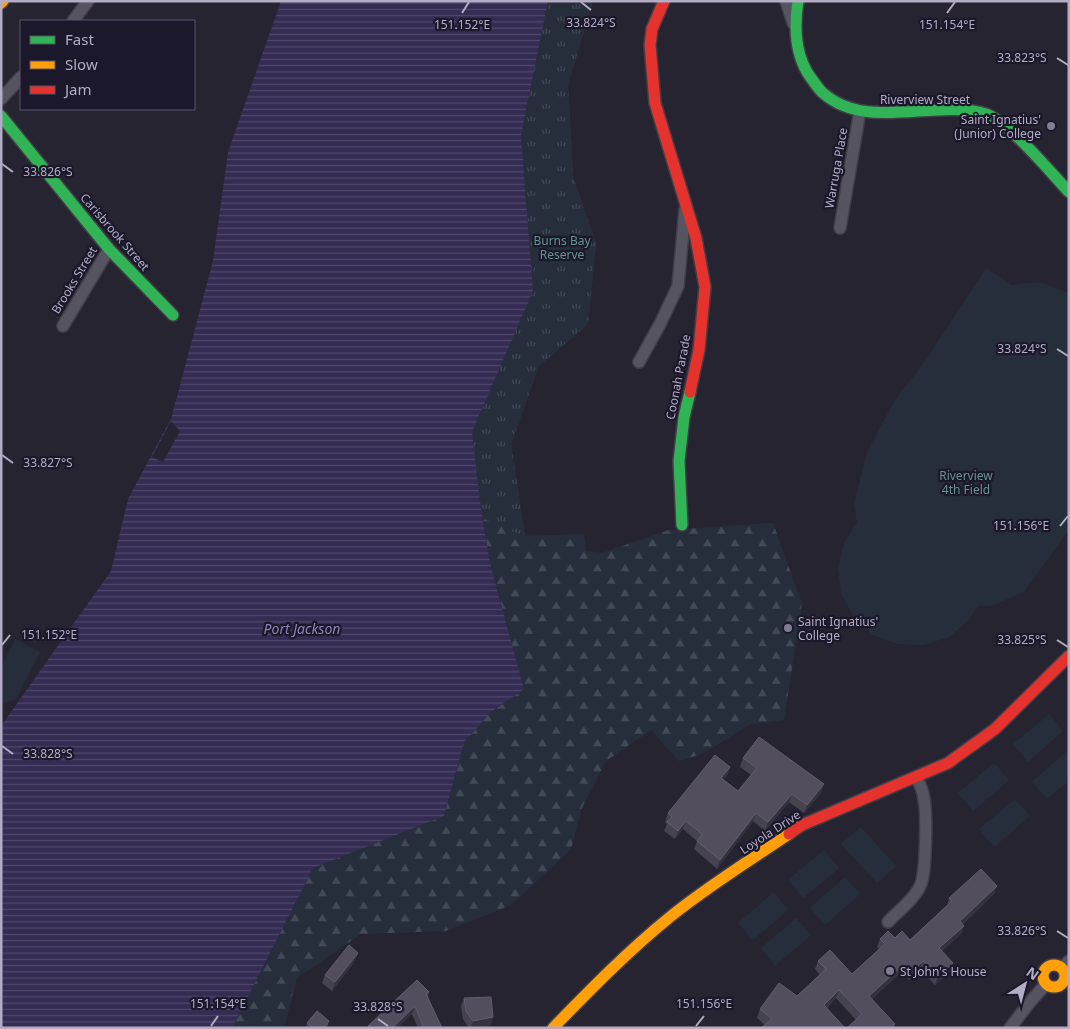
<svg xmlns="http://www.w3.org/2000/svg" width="1070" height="1029" viewBox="0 0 1070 1029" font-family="'Noto Sans',sans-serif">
	<defs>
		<pattern id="forest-firs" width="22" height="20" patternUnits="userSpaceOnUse" patternTransform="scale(1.25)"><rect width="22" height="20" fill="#262e3c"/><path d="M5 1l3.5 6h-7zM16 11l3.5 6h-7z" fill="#434a57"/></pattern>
		<pattern id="park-tufts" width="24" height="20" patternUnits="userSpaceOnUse" patternTransform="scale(1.25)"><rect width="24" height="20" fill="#262e3c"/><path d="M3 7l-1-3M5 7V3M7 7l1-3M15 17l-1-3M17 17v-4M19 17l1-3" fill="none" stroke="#434a57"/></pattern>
		<pattern id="water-rules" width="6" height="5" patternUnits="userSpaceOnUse" patternTransform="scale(1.25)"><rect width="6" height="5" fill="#352c54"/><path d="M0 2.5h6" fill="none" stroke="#50486b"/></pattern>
	</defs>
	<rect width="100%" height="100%" fill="#272431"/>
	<!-- forest -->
	<polygon fill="url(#forest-firs)" points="548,1 593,1 568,84 573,176 596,244 588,324 539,366 511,444 525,536 584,534 586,551 602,553 669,530 773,523 802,604 784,720 751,724 702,754 679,761 651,730 606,761 582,808 571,849 511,905 446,931 361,934 297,978 284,1028 232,1028 313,868 444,816 464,742 491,712 524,689 491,567 482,518 472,432 533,291"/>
	<!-- park -->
	<polygon fill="url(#park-tufts)" points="548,1 593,1 568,84 573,176 596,244 588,324 539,366 511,444 525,537 482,518 472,432 533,291 521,135"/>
	<!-- pitch -->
	<g fill="#262e3c">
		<polygon points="986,268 1011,285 1040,282 1069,293 1069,530 1024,592 991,606 978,606 969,620 949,637 924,645 898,644 873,635 854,617 841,594 838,567 844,543 857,523 854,504 867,452 895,400 926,360"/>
		<polygon points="15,639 40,652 16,699 5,703 1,702 1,667"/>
		<polygon points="1049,714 1063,731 1028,762 1013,744"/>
		<polygon points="1067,751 1069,753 1069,781 1047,799 1032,782"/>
		<polygon points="994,763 1009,780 973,811 958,793"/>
		<polygon points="1015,799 1030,816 994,847 979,829"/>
		<polygon points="861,827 896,866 877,883 841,844"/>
		<polygon points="824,850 839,868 803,898 788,880"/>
		<polygon points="845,877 860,894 825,925 810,908"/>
		<polygon points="774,892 788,910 753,940 738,923"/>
		<polygon points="796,918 811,935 775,966 761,948"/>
	</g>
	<!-- water -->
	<polygon fill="url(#water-rules)" points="281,1 548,1 521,135 533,291 472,432 482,518 491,567 524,689 491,712 464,742 444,816 313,868 232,1028 1,1028 1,726 111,571 128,499 171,419 213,261 228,152"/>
	<!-- pier -->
	<polygon fill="#272431" points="171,421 180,431 163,462 152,457"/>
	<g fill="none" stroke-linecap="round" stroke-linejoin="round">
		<!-- street casing -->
		<g stroke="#413e48" stroke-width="14">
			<g id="street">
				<polyline points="786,1 793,23"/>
				<polyline points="73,21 88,1"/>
				<polyline points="1,99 21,77"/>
				<polyline points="840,228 860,111"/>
				<polyline points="63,326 109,249"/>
				<polyline points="639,362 660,324 678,286 685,210"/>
				<path d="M888 922C898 911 915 899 921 884 926 870 927 814 924 799 923 791 920 784 916 777"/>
				<polyline points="1062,968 1069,961"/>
				<polyline points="1010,1028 1030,1002 1046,984"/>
			</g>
		</g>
		<!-- fast casing -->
		<g stroke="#413e48" stroke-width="14">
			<g id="fast">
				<path d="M798 1C794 27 795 56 811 78 815 83 818 89 823 93 867 132 935 98 986 114 1009 122 1051 173 1069 192"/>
				<polyline points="1,116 109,249 173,315"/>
				<polyline points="682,525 679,461 684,417 690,392"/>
			</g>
		</g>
		<!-- slow casing -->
		<g stroke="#413e48" stroke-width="14">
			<g id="slow">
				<polyline points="1,3 3,1"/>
				<circle cx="1054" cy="976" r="11"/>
				<path d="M553 1028C590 990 628 951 670 917 707 887 749 861 789 834"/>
			</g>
		</g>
		<!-- jam casing -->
		<g stroke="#413e48" stroke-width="14">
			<g id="jam">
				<polyline points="664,1 652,29 650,45 655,103 696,238 705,287 699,350 690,392"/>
				<polyline points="789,834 802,825 948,763 995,729 1069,656"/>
			</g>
		</g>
		<!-- street -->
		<use href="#street" stroke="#565460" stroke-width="11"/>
		<!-- fast -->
		<use href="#fast" stroke="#30b455" stroke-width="11"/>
		<!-- slow -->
		<use href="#slow" stroke="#ff9f0a" stroke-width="11"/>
		<!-- jam -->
		<use href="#jam" stroke="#e5322d" stroke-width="11"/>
	</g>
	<!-- wall -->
	<g fill="#464351">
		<polygon points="743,758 821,793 804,813 789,802 765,831 753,821 717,869 694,849 697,841 683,829 675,839 664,831 667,824 665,822 668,813 730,767 727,775 723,779 738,791 751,775 740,767"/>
		<polygon points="997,886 994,894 963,924 964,926 961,934 942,951 953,963 950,972 935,985 920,969 909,980 901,972 872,999 895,1024 894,1028 847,1028 856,1020 836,998 827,1008 765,1025 757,1018 760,1009 797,996 820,975 815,969 818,961 852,974 879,949 877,947 880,939 895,938 910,940 947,906 949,898"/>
		<polygon points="355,961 332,991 322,983 325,975"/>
		<polygon points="429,992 428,997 442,1028 418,1028 412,1014 397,1028 367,1028 368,1026"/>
		<polygon points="464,998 493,1017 490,1026 478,1028 469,1028 463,1019 461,1006"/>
		<polygon points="329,1021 327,1028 306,1028 307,1023"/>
	</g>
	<!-- shaded-wall -->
	<g fill="#35323f">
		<polygon points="730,767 727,775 718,786 721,778"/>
		<polygon points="824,784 821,793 804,813 807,805"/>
		<polygon points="792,794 789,802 765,831 768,822"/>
		<polygon points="756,813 753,821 717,869 720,860"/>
		<polygon points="686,821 683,829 675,839 678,831"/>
		<polygon points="997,886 994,894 957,929 960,921"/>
		<polygon points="964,926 961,934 936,956 939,948"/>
		<polygon points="358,953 355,961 332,991 335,982"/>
		<polygon points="923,961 920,969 909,980 912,972"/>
		<polygon points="953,963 950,972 935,985 938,977"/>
		<polygon points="904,964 901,972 866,1004 869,996"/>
		<polygon points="839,990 836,998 821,1013 824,1005"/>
		<polygon points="415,1006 412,1014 397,1028 392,1028"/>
		<polygon points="493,1017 490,1026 478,1028 471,1028 473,1021"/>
	</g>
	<!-- building -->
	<g fill="#524e5d" stroke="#615d6d">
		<polygon points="759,737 824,784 807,805 792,794 768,822 756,813 720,860 697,841 702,834 686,821 678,831 667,822 672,817 668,813 715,755 730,767 721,778 738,791 757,768 743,758"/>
		<polygon points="981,869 997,886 960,921 964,926 939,948 953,963 938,977 923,961 912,972 904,964 869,996 895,1024 891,1028 847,1028 862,1014 839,990 824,1005 845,1028 761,1028 772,1019 760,1009 779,983 797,996 826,969 818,961 830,950 852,974 885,944 880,939 888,931 895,938 902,931 910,940 952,901 949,898"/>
		<polygon points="349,945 358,953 335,982 325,975"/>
		<polygon points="417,980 429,992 426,994 442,1028 424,1028 415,1006 392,1028 370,1028 368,1026"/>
		<polygon points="491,997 493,1017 473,1021 466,1011 464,998"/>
		<polygon points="317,1011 329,1021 324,1028 313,1028 307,1023"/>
	</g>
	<!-- ticks -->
	<path fill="none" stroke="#b2acc4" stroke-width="2" d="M581 2 591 10M462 13 469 2M947 13 955 2M1057 58 1068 65M2 164 13 172M1057 349 1068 356M2 455 13 463M1060 526 1068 516M1057 640 1068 647M2 645 10 635M2 746 13 754M1057 931 1068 938M378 1019 388 1026M211 1026 218 1016M696 1026 704 1016"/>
	<!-- markers -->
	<g fill="#817c91" stroke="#1c182b" stroke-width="2">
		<circle cx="1051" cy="126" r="5"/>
		<circle cx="788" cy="628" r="5"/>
		<circle cx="890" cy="971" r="5"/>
	</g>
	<g text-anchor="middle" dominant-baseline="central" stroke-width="4.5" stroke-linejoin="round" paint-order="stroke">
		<!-- street labels -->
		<g font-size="12" fill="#b2acc4" stroke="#1c182b">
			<text x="925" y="99">Riverview Street</text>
			<text transform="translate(836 168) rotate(-80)">Warruga Place</text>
			<text transform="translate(115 232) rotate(49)">Carisbrook Street</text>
			<text transform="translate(74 280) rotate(-59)">Brooks Street</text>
			<text transform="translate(678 377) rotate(-79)">Coonah Parade</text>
			<text transform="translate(770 832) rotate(-33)">Loyola Drive</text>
		</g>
		<!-- poi labels -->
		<g font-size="12" fill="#b2acc4" stroke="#1c182b" text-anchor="start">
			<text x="1041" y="119" text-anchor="end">Saint Ignatius'<tspan x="1041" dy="14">(Junior) College</tspan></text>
			<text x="798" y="621">Saint Ignatius'<tspan x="798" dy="14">College</tspan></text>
			<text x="900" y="971">St John's House</text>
		</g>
		<!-- park labels -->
		<g font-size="12" fill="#63948f" stroke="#1c182b">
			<text x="562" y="240">Burns Bay<tspan x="562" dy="14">Reserve</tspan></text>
			<text x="966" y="475">Riverview<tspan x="966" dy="14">4th Field</tspan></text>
		</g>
		<!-- water labels -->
		<g font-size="14" font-style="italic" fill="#8e82b6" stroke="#1c182b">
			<text x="302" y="628">Port Jackson</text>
		</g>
	</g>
	<g font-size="12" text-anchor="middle" fill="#b2acc4" stroke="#1c182b" stroke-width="4.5" stroke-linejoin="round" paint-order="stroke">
		<text x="591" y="27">33.824°S</text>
		<text x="462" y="29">151.152°E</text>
		<text x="947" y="29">151.154°E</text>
		<text x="1022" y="62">33.823°S</text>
		<text x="48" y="176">33.826°S</text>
		<text x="1022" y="353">33.824°S</text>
		<text x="48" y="467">33.827°S</text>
		<text x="1021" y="530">151.156°E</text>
		<text x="49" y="639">151.152°E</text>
		<text x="1022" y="644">33.825°S</text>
		<text x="48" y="758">33.828°S</text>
		<text x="1022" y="935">33.826°S</text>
		<text x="218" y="1008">151.154°E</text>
		<text x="704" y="1008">151.156°E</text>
		<text x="378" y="1011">33.828°S</text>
	</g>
	<!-- border -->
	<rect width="1070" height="1029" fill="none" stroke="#b2acc4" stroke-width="5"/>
	<!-- legend -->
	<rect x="20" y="20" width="175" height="90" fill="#1c182b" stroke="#585368"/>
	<rect x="30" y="36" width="25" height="8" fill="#30b455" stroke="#585368"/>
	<text x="65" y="45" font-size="15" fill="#b2acc4">Fast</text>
	<rect x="30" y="61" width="25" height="8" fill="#ff9f0a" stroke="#585368"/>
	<text x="65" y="70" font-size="15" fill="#b2acc4">Slow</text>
	<rect x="30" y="86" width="25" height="8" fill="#e5322d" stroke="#585368"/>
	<text x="65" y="95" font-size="15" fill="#b2acc4">Jam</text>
	<!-- north arrow -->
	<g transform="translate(1025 984) rotate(36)" stroke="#1c182b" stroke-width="4" paint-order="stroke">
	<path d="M0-4L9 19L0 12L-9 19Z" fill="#b2acc4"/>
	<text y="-8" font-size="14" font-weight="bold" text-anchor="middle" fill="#b2acc4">N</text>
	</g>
</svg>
